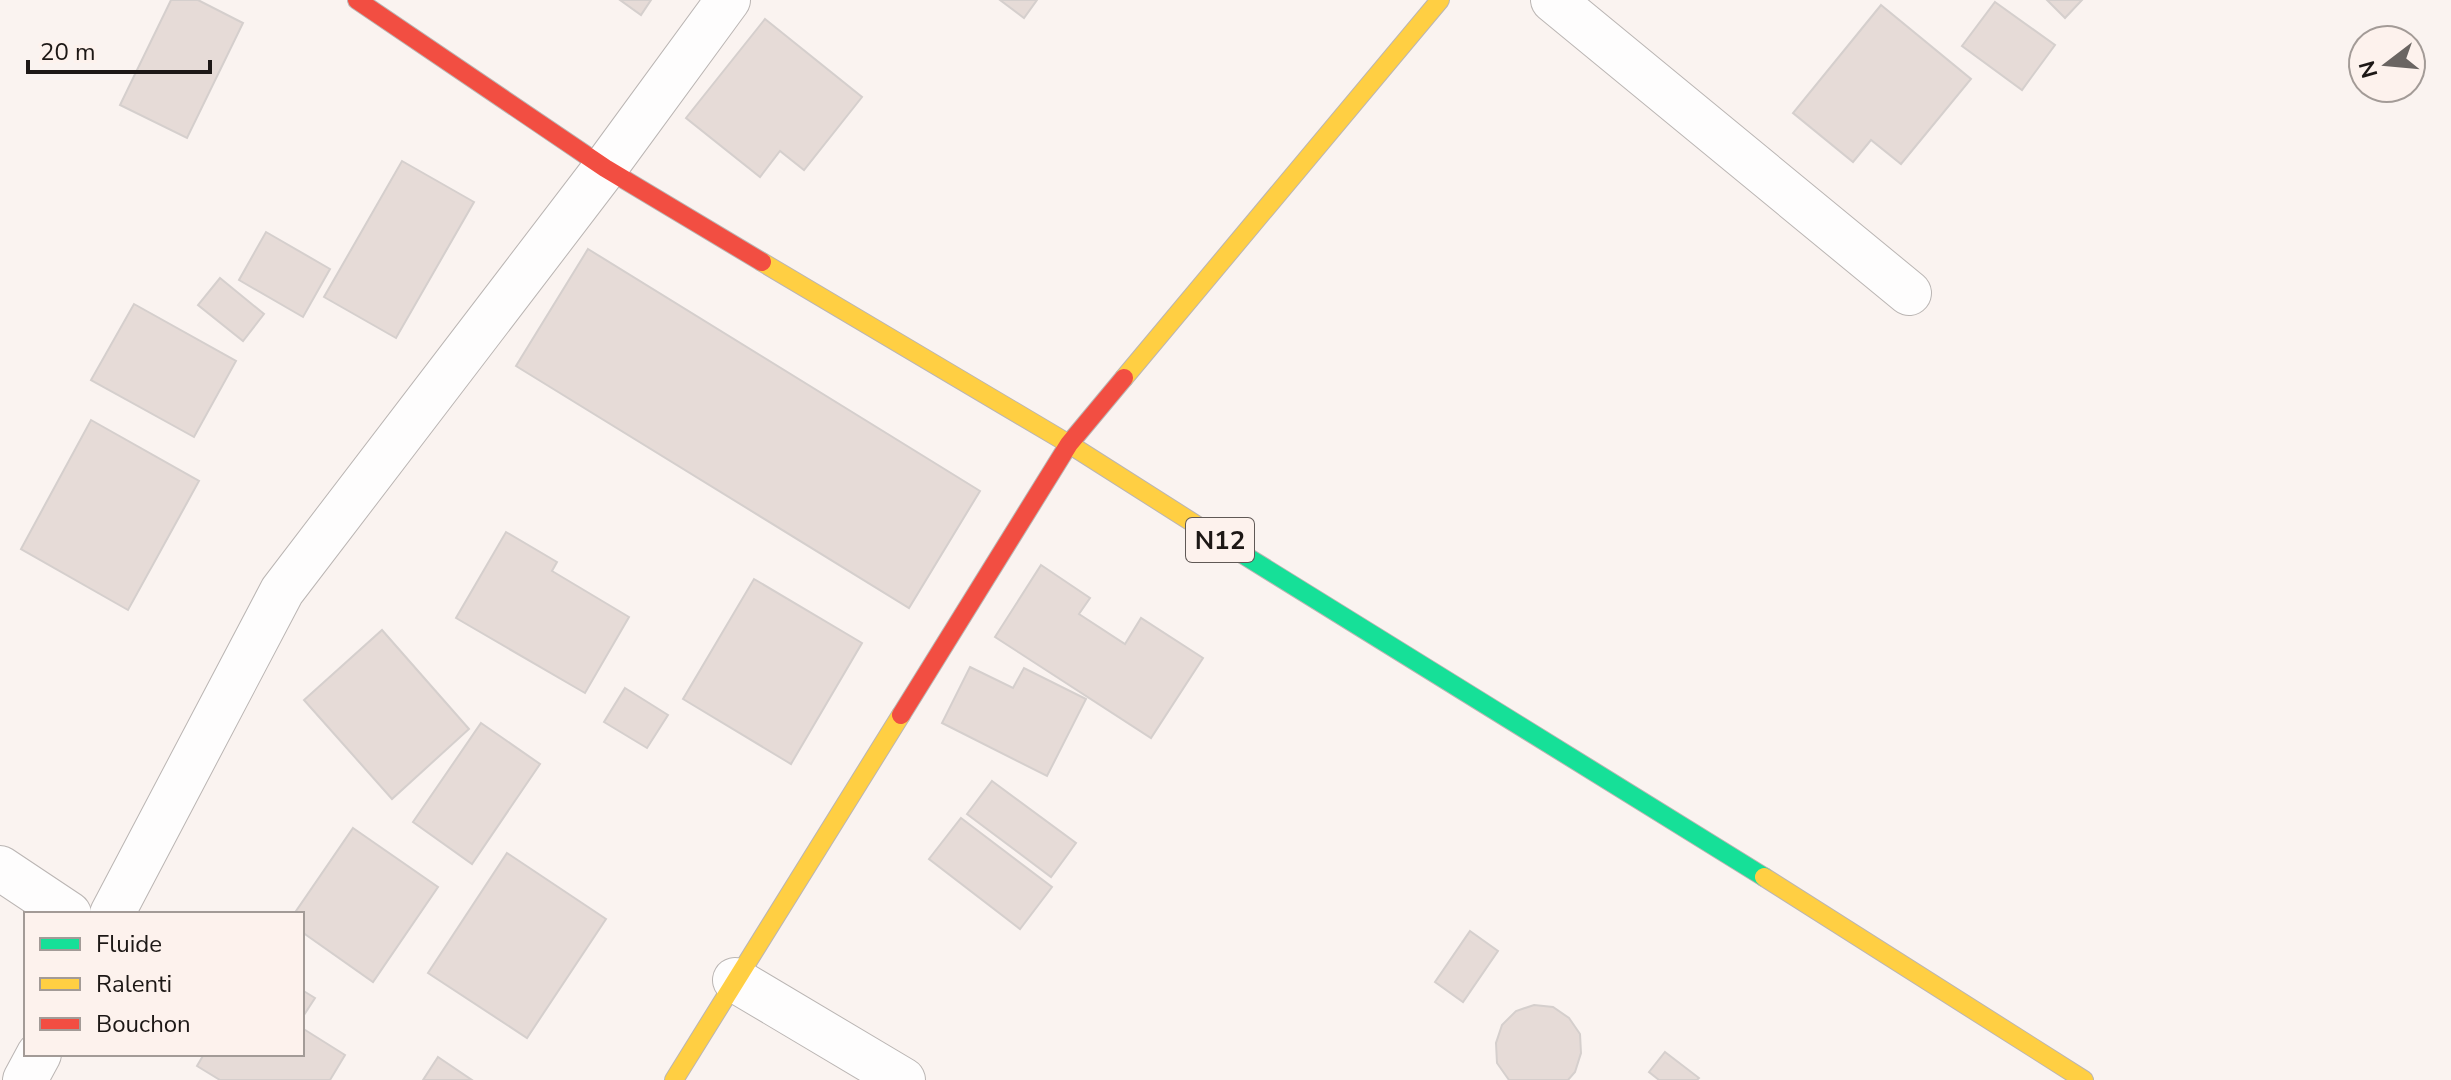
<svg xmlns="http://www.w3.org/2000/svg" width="2451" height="1080" viewBox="0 0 2451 1080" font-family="'Nunito Sans',sans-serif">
	<rect width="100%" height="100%" fill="#faf3f0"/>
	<!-- building -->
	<g fill="#e6dbd7" stroke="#d5cfcd" stroke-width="2">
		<polygon points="171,0 198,0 243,23 187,138 120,105"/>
		<polygon points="620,0 651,0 641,15"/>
		<polygon points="1000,0 1037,0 1024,18"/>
		<polygon points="2047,0 2082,0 2065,18"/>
		<polygon points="1995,2 2055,45 2022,90 1962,46"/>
		<polygon points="1881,5 1971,79 1901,164 1871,140 1853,162 1793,113"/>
		<polygon points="765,19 862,97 804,170 780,151 760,177 686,118"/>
		<polygon points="402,161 474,202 396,338 324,297"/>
		<polygon points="266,232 330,269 303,317 239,280"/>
		<polygon points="588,249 980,491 909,608 516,366"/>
		<polygon points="220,278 264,314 243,341 198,305"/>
		<polygon points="134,304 236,361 194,437 91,380"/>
		<polygon points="91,420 199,481 128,610 21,549"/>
		<polygon points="506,532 557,562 552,571 629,617 585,693 456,618"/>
		<polygon points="1041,565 1090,598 1079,614 1125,644 1141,618 1203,658 1151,738 995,637"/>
		<polygon points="754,579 862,643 791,764 683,699"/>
		<polygon points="382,630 469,729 392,799 304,700"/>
		<polygon points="970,667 1013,688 1024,668 1086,699 1047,776 942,723"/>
		<polygon points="625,688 668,715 647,748 604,722"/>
		<polygon points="481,723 540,764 472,864 413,822"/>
		<polygon points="992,781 1076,843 1051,877 967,814"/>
		<polygon points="961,818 1052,887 1020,929 929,859"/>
		<polygon points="353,828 438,887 373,982 302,932 302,914 294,914"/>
		<polygon points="507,853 606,919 527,1038 428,973"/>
		<polygon points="1470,931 1498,951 1463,1002 1435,982"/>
		<polygon points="302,990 315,998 302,1018"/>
		<polygon points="1534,1005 1553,1007 1569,1018 1580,1034 1581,1053 1575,1072 1568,1080 1509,1080 1497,1063 1496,1043 1502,1025 1516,1011"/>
		<polygon points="302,1028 345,1055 330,1080 220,1080 197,1066 204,1054 302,1054"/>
		<polygon points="1665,1052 1699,1078 1697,1080 1659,1080 1649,1072"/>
		<polygon points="438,1057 472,1080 423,1080"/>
	</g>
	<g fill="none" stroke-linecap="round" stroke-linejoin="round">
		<!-- street casing -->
		<g stroke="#bab5b3" stroke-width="46">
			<g id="street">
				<polyline points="1553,0 1909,293"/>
				<polyline points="0,868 69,914"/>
				<polyline points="112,914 282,591 605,168 728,0"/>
				<polyline points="735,980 903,1080"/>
				<polyline points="25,1080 39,1054"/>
			</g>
		</g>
		<!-- fast casing -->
		<g stroke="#bab5b3" stroke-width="20">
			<polyline id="fast" points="1231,547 1764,877"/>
		</g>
		<!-- slow casing -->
		<g stroke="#bab5b3" stroke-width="20">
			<g id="slow">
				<polyline points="762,262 1069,444 1231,547"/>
				<polyline points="1124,378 1440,0"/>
				<polyline points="1764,877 2084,1080"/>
				<polyline points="674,1080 901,715"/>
			</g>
		</g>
		<!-- jam casing -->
		<g stroke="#bab5b3" stroke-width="20">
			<g id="jam">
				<polyline points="357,0 605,168 762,262"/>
				<polyline points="901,715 1069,444 1124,378"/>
			</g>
		</g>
		<!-- street -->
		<use href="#street" stroke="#fefdfd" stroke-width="44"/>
		<!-- fast -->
		<use href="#fast" stroke="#16e098" stroke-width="18"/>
		<!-- slow -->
		<use href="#slow" stroke="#ffcf43" stroke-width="18"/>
		<!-- jam -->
		<use href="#jam" stroke="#f24e42" stroke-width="18"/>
	</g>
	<g text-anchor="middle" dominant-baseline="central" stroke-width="7" stroke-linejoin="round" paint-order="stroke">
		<!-- shield labels -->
		<rect fill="#fdf2ed" stroke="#605956" stroke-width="2" x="1186" y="518" width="68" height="44" rx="6"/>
		<g font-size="26" font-weight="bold" fill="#1d1816">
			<text x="1220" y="540">N12</text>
		</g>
	</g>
	<!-- legend -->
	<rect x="24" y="912" width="280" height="144" fill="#fdf2ed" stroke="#a39b97" stroke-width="2"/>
	<rect x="40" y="938" width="40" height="12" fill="#16e098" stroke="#a39b97" stroke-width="2"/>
	<text x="96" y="952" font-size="24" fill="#1d1816">Fluide</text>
	<rect x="40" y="978" width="40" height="12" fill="#ffcf43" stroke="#a39b97" stroke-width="2"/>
	<text x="96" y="992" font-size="24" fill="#1d1816">Ralenti</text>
	<rect x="40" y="1018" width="40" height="12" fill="#f24e42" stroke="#a39b97" stroke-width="2"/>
	<text x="96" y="1032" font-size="24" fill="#1d1816">Bouchon</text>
	<!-- north arrow -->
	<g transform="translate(2387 64) rotate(254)"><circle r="38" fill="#fdf2ed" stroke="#a39b97" stroke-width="2"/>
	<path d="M0-6L14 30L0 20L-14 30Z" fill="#6a6562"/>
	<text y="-12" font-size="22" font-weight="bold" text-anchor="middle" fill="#1d1816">N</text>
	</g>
	<!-- scale -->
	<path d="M28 60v12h182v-12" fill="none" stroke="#1d1816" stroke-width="4"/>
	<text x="40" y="60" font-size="24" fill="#1d1816" stroke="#fdf2ed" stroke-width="6" paint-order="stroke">20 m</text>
</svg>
